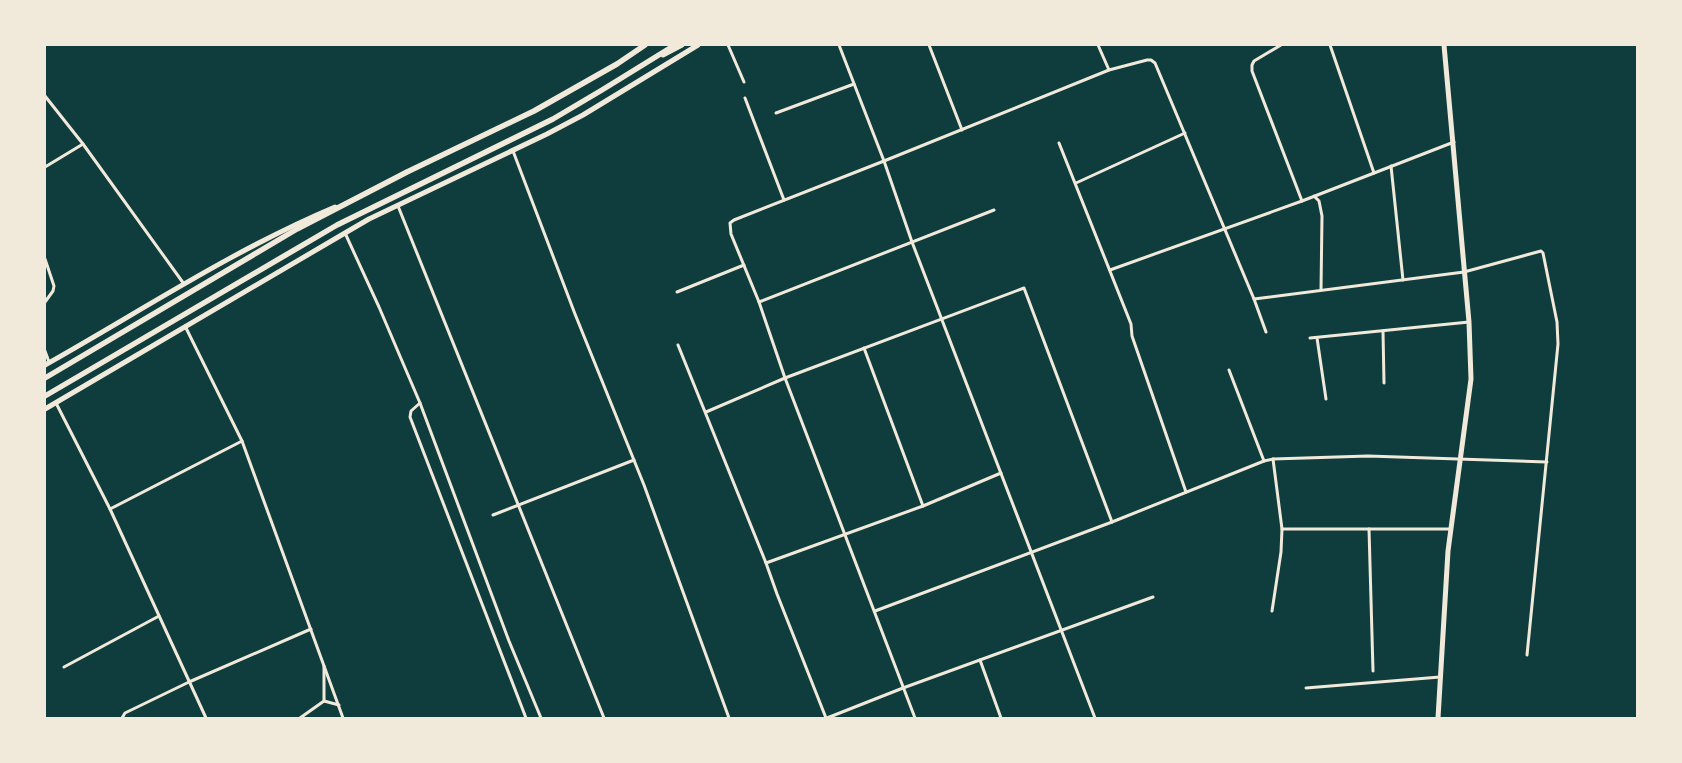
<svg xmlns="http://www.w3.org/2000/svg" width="1682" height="763" viewBox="0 0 1682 763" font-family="Quicksand,sans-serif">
	<rect width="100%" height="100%" fill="#0f3d3e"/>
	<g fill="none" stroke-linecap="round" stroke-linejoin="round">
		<!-- minor -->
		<g stroke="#f1e9da" stroke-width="3">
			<polyline points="728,45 744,82"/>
			<polyline points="839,45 884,161 912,242 1095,718"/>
			<polyline points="929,45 962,130"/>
			<polyline points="1098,45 1109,70"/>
			<polyline points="1281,45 1254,61 1252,65 1252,71 1302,201"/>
			<polyline points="1330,45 1374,173"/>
			<polyline points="45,96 83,144 184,284"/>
			<polyline points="745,98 784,200"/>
			<polyline points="776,113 854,84"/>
			<polyline points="1059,143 1131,324 1132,336 1186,492"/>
			<polyline points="513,151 575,314 644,485 729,718"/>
			<polyline points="1391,166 1403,280"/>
			<polyline points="45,167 83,144"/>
			<polyline points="1076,183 1185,133"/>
			<polyline points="1314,196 1319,201 1322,216 1321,290"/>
			<polyline points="398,206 604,718"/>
			<polyline points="345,233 379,307 420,403 509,641 541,718"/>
			<polyline points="45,259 54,286 53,291 45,302"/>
			<polyline points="1110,270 1302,201 1454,142"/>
			<polyline points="677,292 744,265"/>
			<polyline points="1254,299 1464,272 1541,251 1543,253 1557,322 1558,344 1527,655"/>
			<polyline points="759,302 994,210"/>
			<polyline points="185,326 242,441 343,718"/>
			<polyline points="1383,331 1384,383"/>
			<polyline points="1310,338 1469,322"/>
			<polyline points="1317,338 1326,399"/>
			<polyline points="678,345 766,563 777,594 826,718"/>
			<polyline points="864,348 923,506"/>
			<polyline points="45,351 49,362"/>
			<polyline points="1229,370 1264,461"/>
			<polyline points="56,403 110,509 206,718"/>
			<polyline points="420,403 411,411 410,417 526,718"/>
			<polyline points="706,412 785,378 1024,288 1112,522"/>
			<polyline points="110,509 242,441"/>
			<polyline points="493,515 634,460"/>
			<polyline points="1282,529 1451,529"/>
			<polyline points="1369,529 1373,671"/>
			<polyline points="766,563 923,506 1001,473"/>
			<polyline points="875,611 1112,522 1264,461 1273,459 1368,456 1547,462"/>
			<polyline points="1272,611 1281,552 1282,529 1273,459"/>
			<polyline points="980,660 1001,718"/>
			<polyline points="64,667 159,616"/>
			<polyline points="1306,688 1440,677"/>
			<polyline points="324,701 339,705"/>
			<polyline points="122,718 125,713 189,682 311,629"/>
			<polyline points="300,718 324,701 324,666"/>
			<polyline points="827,718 903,688 1153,597"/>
			<polyline points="915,718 785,378 759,302 731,234 730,223 734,220 884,161 1109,70 1147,60 1151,60 1155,63 1254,299 1266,332"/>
		</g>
		<!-- primary -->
		<g stroke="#f1e9da" stroke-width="5">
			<polyline points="663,55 682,45"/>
			<path d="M45 365C141 311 233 250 335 207"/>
			<polyline points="45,409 345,233 369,219 547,134 583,115 698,45"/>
			<polyline points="1438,718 1448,551 1471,379 1469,322 1444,45"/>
		</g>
		<!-- motorway -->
		<g stroke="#f1e9da" stroke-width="5.5">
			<polyline points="45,378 297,229 407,172 534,111 617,64 645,45"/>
			<polyline points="45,396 337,225 553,119 602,90 675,45"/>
		</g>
	</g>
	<!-- border -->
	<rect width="1682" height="763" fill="none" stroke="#f1e9da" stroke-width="92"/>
</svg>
